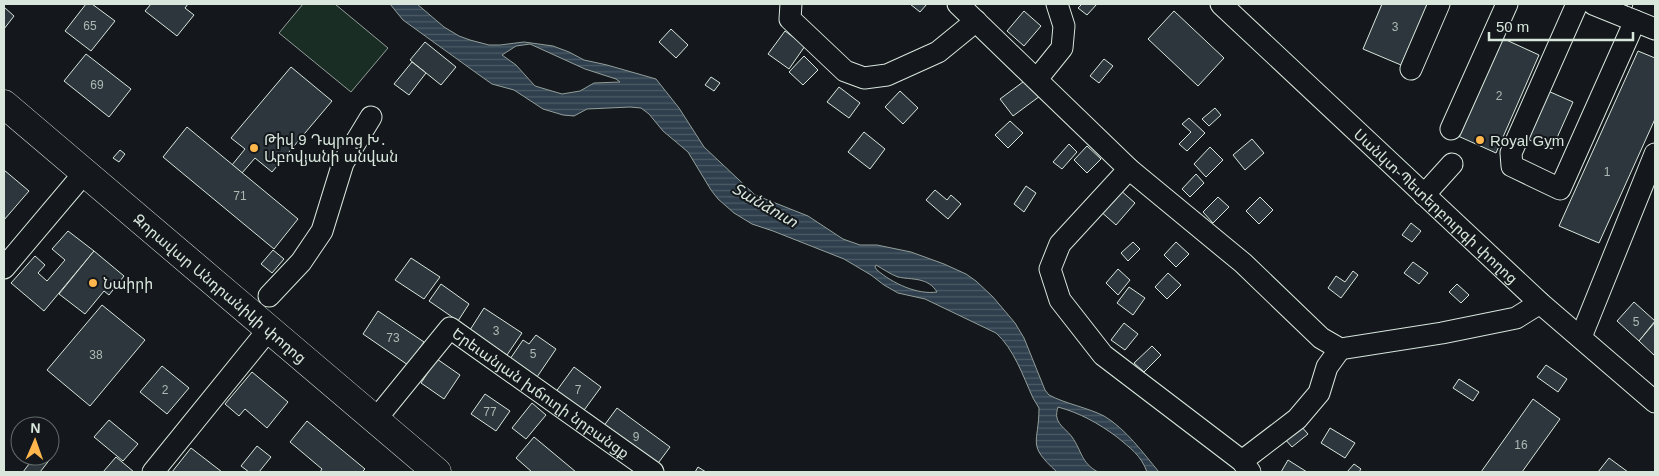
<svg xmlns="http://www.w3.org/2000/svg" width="1659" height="476" viewBox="0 0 1659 476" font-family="Arial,'Noto Sans Armenian',sans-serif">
	<defs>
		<pattern id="water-rules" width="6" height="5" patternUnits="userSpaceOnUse" patternTransform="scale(1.25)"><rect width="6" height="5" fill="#2f3f4d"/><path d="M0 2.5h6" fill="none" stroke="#4c5b66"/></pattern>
	</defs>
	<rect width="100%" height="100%" fill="#14181c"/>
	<!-- green -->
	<polygon fill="#1a2d24" stroke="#939e99" points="303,4 335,4 388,48 351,92 279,33"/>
	<!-- water -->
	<path fill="url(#water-rules)" stroke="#939e99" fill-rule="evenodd" d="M390 4H417L444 27 459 36 470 40 489 45H500L524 42 553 46 569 52 584 60 607 65 656 79 679 108 704 147 755 195 808 216 843 239 860 245H877L911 252 944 264 966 274 976 281 993 297 1015 323 1024 338 1045 390 1049 395C1066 404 1086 407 1104 416 1126 429 1143 453 1159 472H1147C1141 455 1130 448 1117 437 1098 423 1080 413 1058 407 1057 410 1056 415 1057 418 1059 426 1068 431 1072 437 1082 451 1081 463 1098 472H1057C1026 444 1039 444 1039 408L1033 398C1023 376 1014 349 996 333L925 299 898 293 884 285 871 275 844 259 773 231 752 224 734 213 718 199 711 190 688 152 663 131 649 114 641 108 630 107 587 109 574 116 563 115 543 109 514 90 492 84 482 77 403 20ZM530 44 585 69 616 79 620 82 594 83 580 91 562 94 535 86 516 65 502 55 516 46ZM876 265C883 269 890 274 898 277 912 280 928 277 937 292 917 295 892 283 877 270L875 267Z"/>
	<!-- building -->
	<g fill="#2c363c" stroke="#d8e6dc">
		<polygon points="86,4 92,4 115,21 91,51 65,31"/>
		<polygon points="151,4 188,4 185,8 194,15 177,36 145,11"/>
		<polygon points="910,4 927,4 920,12"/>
		<polygon points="1082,4 1097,4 1087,15 1078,8"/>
		<polygon points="1382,4 1428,4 1401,65 1363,49"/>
		<polygon points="4,7 14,16 4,29"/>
		<polygon points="1024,11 1041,26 1024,46 1007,31"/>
		<polygon points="1174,11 1224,58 1198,86 1148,39"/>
		<polygon points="671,29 688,45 676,58 659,42"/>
		<polygon points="785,31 805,46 789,69 768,54"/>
		<polygon points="1502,38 1539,55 1496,153 1458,136"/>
		<polygon points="425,42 456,67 441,85 410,60"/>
		<polygon points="1638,51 1655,58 1655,119 1599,243 1559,226"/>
		<polygon points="86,54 131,89 109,117 64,81"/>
		<polygon points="804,56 818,70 803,85 789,72"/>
		<polygon points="1104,59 1113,66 1099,83 1090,76"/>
		<polygon points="412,62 426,73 409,95 394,84"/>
		<polygon points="291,67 332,101 272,172 255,158 242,173 232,165 245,149 231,138"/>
		<polygon points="711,77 720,83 714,91 705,85"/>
		<polygon points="1027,79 1040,96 1013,116 1000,99"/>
		<polygon points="839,87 860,103 849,118 827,102"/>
		<polygon points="900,91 918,108 903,124 885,107"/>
		<polygon points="1548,91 1573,102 1552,149 1527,139"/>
		<polygon points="1215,108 1221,115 1209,126 1202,119"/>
		<polygon points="1189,118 1205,133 1187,151 1179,144 1191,132 1182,124"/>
		<polygon points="1010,121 1023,133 1008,148 995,135"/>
		<polygon points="187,127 298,219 274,249 163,157"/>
		<polygon points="864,132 885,149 870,169 848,152"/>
		<polygon points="1252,139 1264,153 1245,170 1233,155"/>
		<polygon points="1069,144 1077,152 1062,169 1053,162"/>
		<polygon points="1087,146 1101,159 1087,173 1074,160"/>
		<polygon points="1210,147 1223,160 1206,177 1194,164"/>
		<polygon points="120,150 125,154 119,162 113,158"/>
		<polygon points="4,170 29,191 4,220"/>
		<polygon points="1196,174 1204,183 1190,197 1182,189"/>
		<polygon points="1026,186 1036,193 1024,212 1014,204"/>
		<polygon points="1119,189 1135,203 1116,225 1099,210"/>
		<polygon points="935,190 947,200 951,195 961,204 948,219 926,200"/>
		<polygon points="1218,197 1229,207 1213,223 1203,212"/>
		<polygon points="1260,197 1273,210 1259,224 1246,211"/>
		<polygon points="1411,223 1421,231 1412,242 1402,235"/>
		<polygon points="68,231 94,251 44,311 11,283 35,256 45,265 38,273 47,281 65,260 52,249"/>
		<polygon points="1133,242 1140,249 1128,261 1121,253"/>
		<polygon points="1176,242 1189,254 1176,267 1164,255"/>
		<polygon points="273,250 284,259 272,273 261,264"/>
		<polygon points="94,251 124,276 109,295 104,291 85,314 59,294"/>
		<polygon points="411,258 440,277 424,299 395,280"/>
		<polygon points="1413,262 1428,273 1419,284 1404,273"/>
		<polygon points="1118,269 1130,280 1118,295 1106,283"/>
		<polygon points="1353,271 1358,275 1341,298 1328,288 1336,276 1345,282"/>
		<polygon points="1168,273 1181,285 1167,299 1155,287"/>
		<polygon points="441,284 469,304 458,321 429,301"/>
		<polygon points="1457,284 1469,295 1461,303 1449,292"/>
		<polygon points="1129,287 1145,298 1133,315 1117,303"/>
		<polygon points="1634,302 1655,321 1639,341 1617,321"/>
		<polygon points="102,305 145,340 90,406 47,370"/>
		<polygon points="484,308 522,333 507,355 470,330"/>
		<polygon points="378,311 424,342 408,365 363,334"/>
		<polygon points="1655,322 1655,356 1639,341"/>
		<polygon points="1124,323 1138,334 1125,350 1111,340"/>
		<polygon points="536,335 556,349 537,377 510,359 523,340 529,344"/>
		<polygon points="1152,346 1161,355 1144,372 1134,363"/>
		<polygon points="437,359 460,375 444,399 421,383"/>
		<polygon points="1546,365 1567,379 1558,392 1537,377"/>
		<polygon points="162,366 189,388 167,414 140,392"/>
		<polygon points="574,367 601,387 582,413 555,393"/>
		<polygon points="252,372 288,402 267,428 245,409 239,416 225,404"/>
		<polygon points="1459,379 1479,392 1473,401 1453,388"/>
		<polygon points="485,394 510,411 496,431 471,414"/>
		<polygon points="1533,399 1560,419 1522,472 1481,472"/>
		<polygon points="532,403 546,415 526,439 512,428"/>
		<polygon points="617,408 670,447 656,466 603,427"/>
		<polygon points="109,420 138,444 123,461 94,437"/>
		<polygon points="307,421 365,469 362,472 320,472 322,469 290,442"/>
		<polygon points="1300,425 1308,434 1292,447 1284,438"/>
		<polygon points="1330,428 1355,443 1345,458 1321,443"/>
		<polygon points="534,437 576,472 532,472 516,458"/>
		<polygon points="257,446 271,457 259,472 249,472 241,466"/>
		<polygon points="191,448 222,472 172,472"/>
		<polygon points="35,456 48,456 51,458 40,472 23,472"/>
		<polygon points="116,457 134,472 103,472"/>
		<polygon points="1609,458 1628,472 1598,472"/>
		<polygon points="1288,460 1307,472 1281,472"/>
		<polygon points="1354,464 1361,469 1359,472 1347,472"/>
		<polygon points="698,467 706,472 695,472"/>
	</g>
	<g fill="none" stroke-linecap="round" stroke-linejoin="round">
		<!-- minor casing -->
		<g stroke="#d8e6dc" stroke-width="23">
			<g id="minor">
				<polyline points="791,4 790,19 845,71 864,78 887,75 938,52 976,21"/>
				<polyline points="958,4 1129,169 1243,263 1321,338 1340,349 1442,333 1516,318 1540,303"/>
				<path id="s1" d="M1221 4 1540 303 1655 402"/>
				<polyline points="1577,4 1511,153 1512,166 1560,189 1635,21"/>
				<polyline points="1593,4 1655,29"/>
				<polyline points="1411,69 1439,4"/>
				<polyline points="1037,79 1062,48 1064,26 1057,4"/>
				<polyline points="1451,129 1507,4"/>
				<polyline points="1129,169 1060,244 1050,269 1060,300 1103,355 1242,461 1250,472"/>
				<polyline points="1424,195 1452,164"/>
				<polyline points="4,268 85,172"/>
				<polyline points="269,296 301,262 322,231 343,163 371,117"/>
				<polyline points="1581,337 1655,154"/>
				<path id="s2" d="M376 419 450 328 653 472"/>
				<polyline points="1242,461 1297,419 1319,393 1327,367 1340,349"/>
				<polyline points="153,472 269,329"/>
			</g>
		</g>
		<!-- highway casing -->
		<g stroke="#d8e6dc" stroke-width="29">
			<g id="highway">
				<path id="s3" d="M4 104 437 472"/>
			</g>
		</g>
		<!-- minor -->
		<use href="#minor" stroke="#14181c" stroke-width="21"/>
		<!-- highway -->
		<use href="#highway" stroke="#14181c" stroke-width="28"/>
		<!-- fence -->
		<polyline stroke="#d8e6dc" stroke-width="1" stroke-dasharray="6 2.5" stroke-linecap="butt" points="1623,4 1632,8 1633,4"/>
	</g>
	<!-- markers -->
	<g fill="#ffb74d" stroke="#14181c" stroke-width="2">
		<circle cx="1480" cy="140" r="5"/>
		<circle cx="254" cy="148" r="5"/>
		<circle cx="93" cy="283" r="5"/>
	</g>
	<g text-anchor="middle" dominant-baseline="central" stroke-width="4" stroke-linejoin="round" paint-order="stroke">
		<!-- number labels -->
		<g font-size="12" fill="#adbab4">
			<text x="90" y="26">65</text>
			<text x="1395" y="27">3</text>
			<text x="97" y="85">69</text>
			<text x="1499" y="96">2</text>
			<text x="1607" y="172">1</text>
			<text x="240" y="196">71</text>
			<text x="1636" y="322">5</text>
			<text x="496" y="331">3</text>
			<text x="393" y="338">73</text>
			<text x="533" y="354">5</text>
			<text x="96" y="355">38</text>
			<text x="165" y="390">2</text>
			<text x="578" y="390">7</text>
			<text x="490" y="412">77</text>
			<text x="636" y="437">9</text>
			<text x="1521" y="445">16</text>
		</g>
		<!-- poi labels -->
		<g font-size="15" fill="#d8e6dc" stroke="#14181c" text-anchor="start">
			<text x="264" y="139">Թիվ 9 Դպրոց Խ․<tspan x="264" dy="17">Աբովյանի անվան</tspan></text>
			<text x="1490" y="140">Royal Gym</text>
			<text x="103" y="283">Նաիրի</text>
		</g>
		<!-- street labels -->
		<g font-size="15" fill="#d8e6dc" stroke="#14181c">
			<text stroke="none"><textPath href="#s1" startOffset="295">Սանկտ-Պետերբուրգի փողոց</textPath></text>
			<text stroke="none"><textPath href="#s3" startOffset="284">Զորավար Անդրանիկի փողոց</textPath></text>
			<text stroke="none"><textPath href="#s2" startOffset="229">Երեւանյան խճուղի նրբանցք</textPath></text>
		</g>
		<!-- water labels -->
		<g font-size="16" font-style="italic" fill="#d8e6dc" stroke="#14181c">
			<text transform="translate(765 205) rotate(30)">Տանձուտ</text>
		</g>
	</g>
	<!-- border -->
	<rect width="1659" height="476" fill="none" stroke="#d8e6dc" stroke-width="10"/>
	<!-- north arrow -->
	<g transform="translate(35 441) rotate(2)"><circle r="24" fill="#14181c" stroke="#626a69"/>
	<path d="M0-4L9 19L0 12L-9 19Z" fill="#ffb74d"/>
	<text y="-8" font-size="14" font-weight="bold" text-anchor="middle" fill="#d8e6dc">N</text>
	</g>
	<!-- scale -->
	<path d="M1489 32v8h144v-8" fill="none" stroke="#d8e6dc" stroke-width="2.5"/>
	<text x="1496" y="32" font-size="15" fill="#d8e6dc" stroke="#14181c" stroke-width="4" paint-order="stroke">50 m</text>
</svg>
